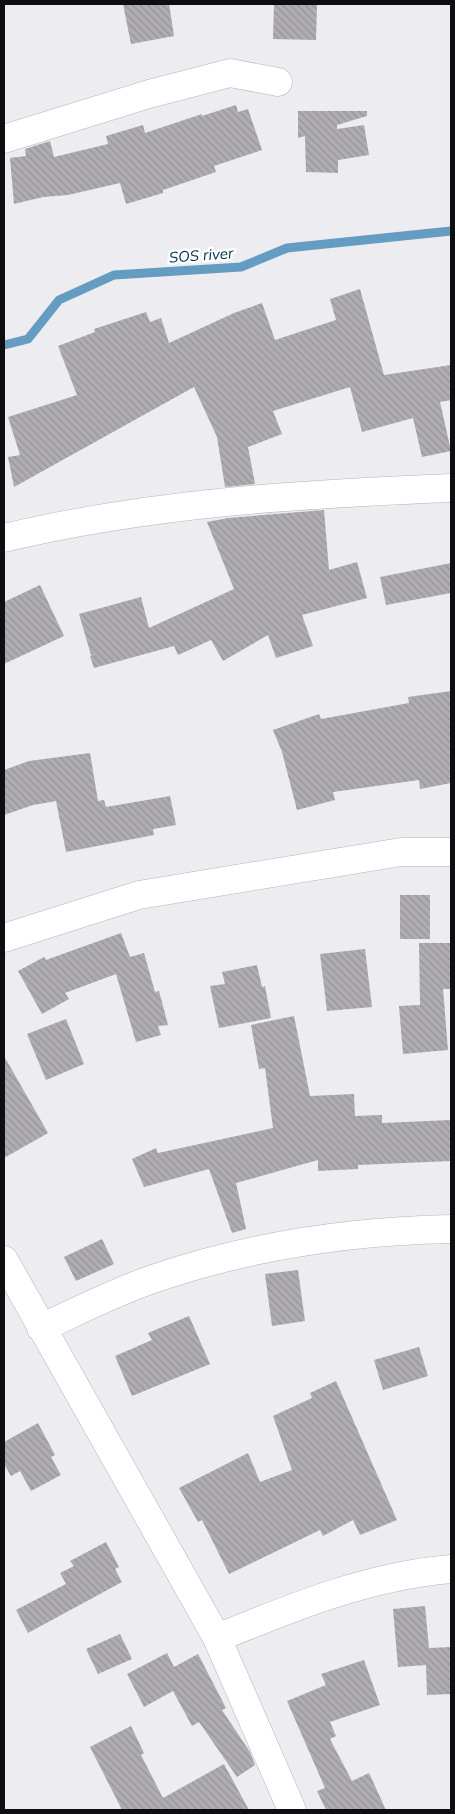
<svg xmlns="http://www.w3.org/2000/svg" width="455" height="1814" viewBox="0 0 455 1814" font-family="Mulish,sans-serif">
	<defs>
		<pattern id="building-back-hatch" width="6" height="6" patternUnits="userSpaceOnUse" patternTransform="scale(1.25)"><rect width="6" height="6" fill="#afadb2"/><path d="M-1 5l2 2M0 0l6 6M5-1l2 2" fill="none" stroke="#959498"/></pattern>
	</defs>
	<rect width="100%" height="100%" fill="#ececf1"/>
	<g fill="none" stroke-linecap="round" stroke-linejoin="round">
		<!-- stream -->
		<polyline stroke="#659cc1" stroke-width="9" points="4,345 28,339 59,300 114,275 241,267 287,248 451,231"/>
	</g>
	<!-- building -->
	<g fill="url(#building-back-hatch)">
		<polygon points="123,4 169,4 174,36 131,44"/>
		<polygon points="274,4 317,4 316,40 273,39"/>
		<polygon points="236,105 238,112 248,109 262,150 214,166 216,172 163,190 163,193 126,204 120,183 68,195 43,197 14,204 10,158 26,156 25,149 50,141 54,157 108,144 106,136 143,125 145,133 202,114 202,116"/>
		<polygon points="298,111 367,111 367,116 337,125 337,129 364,125 369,155 338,160 338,173 306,172 305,136 298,138"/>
		<polygon points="360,289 384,375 451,365 451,400 440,402 451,451 422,457 413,418 362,432 350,387 273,411 282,434 248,447 255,484 225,487 217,437 194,387 14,487 8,457 20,455 8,417 77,395 58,346 95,332 94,329 146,312 150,322 161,318 169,343 234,313 262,303 275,340 336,320 330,299"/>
		<polygon points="324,510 329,570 357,562 367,598 302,615 313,646 276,658 268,635 223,661 211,640 178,655 174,646 94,668 90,656 95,654 91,655 79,614 141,597 149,628 234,589 207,522 228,518"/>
		<polygon points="451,563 451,593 386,605 380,577"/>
		<polygon points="40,585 64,636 4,664 4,602"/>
		<polygon points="451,691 451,783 420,789 419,780 333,792 335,800 297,810 282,752 273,730 319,714 321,719 409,703 408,697"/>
		<polygon points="90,753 98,801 104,800 106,807 170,796 176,825 153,829 154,835 66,852 56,801 33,805 4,815 4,770 29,761"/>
		<rect x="400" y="895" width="30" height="44"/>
		<polygon points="121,933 130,957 144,953 155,992 159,991 168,1025 158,1026 161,1035 136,1042 116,974 65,993 69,999 42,1014 18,971 44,957 46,960"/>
		<polygon points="419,943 451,943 451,989 443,989 448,1050 403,1054 399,1006 420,1005"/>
		<polygon points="365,949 372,1007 327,1011 320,954"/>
		<polygon points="257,965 262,987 265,986 271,1018 219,1028 210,986 225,984 222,972"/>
		<polygon points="294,1016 310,1096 354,1094 355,1116 382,1115 382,1123 451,1120 451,1161 358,1165 358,1169 318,1171 318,1160 236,1183 246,1229 232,1233 209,1169 144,1187 132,1159 156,1148 158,1153 273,1128 265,1068 259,1069 251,1025"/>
		<polygon points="66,1019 84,1064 46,1080 27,1034"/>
		<polygon points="4,1056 48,1133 4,1158"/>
		<polygon points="102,1239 114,1264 76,1281 64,1257"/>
		<polygon points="298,1270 305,1321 272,1326 265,1274"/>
		<polygon points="189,1316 210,1364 132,1396 115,1356 152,1340 148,1333"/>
		<polygon points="419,1347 428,1376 383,1390 374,1360"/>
		<polygon points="336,1381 397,1520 360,1535 353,1520 323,1536 320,1530 229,1574 202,1520 198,1522 179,1488 248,1453 260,1482 292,1470 273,1416 312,1398 310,1393"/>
		<polygon points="38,1423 55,1455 51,1457 61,1475 31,1491 20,1471 11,1476 4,1464 4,1442"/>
		<polygon points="106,1542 119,1567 115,1569 122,1582 28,1633 16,1610 66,1584 60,1573 74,1566 70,1561"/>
		<polygon points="425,1606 429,1648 451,1647 451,1694 427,1695 426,1665 398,1667 393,1609"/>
		<polygon points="120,1634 132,1659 98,1674 86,1649"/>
		<polygon points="167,1653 174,1667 198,1654 226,1708 222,1710 250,1752 255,1765 237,1777 199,1722 192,1726 173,1691 144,1707 127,1674"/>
		<polygon points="364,1660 380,1705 330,1722 336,1736 330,1739 352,1781 369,1773 386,1810 326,1810 317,1791 325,1788 287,1701 326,1685 321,1674"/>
		<polygon points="131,1726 144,1753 141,1755 163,1798 224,1764 249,1810 122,1810 90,1747"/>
	</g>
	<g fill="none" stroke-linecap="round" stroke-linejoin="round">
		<!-- minor casing -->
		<g stroke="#b4b4b9" stroke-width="29">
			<g id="minor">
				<polyline points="4,139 149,94 230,73 278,82"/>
				<path d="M4 538C151 503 300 494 451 488"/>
				<polyline points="4,938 139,895 401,852 451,852"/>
				<polyline points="4,1260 217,1638 292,1810"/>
				<path d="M41 1328C78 1311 115 1292 153 1279 249 1246 350 1231 451 1229"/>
				<path d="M217 1638C293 1607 368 1576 451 1569"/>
			</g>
		</g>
		<!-- minor -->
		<use href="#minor" stroke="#fff" stroke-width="28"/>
	</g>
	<g text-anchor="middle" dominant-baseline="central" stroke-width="5" stroke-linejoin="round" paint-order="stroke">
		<!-- water labels -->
		<g font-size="15" font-style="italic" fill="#04344e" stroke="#fff">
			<text transform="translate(201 255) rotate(-4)">SOS river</text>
		</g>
	</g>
	<!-- border -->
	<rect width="455" height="1814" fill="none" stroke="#0e0e10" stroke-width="10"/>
</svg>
